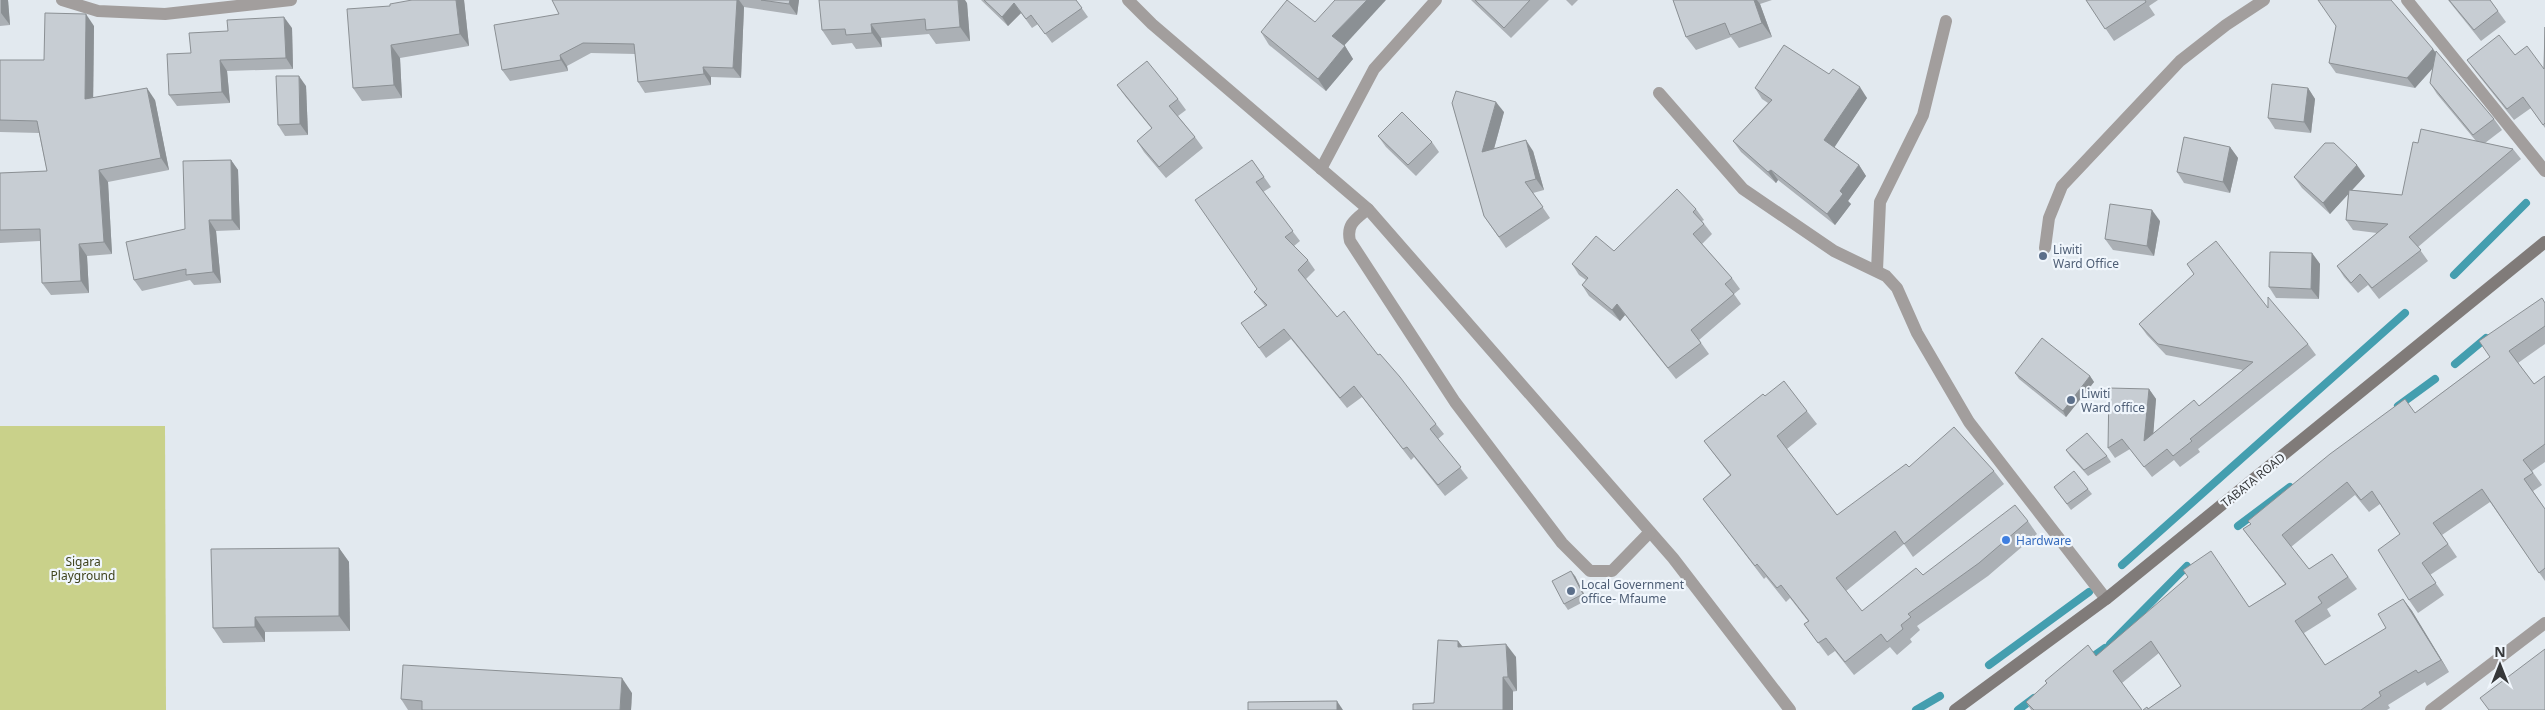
<svg xmlns="http://www.w3.org/2000/svg" width="2545" height="710" viewBox="0 0 2545 710" font-family="'Noto Sans',sans-serif">
	<rect width="100%" height="100%" fill="#e2e9ef"/>
	<!-- green -->
	<polygon fill="#c9d18a" points="0,426 165,426 166,710 0,710"/>
	<g fill="none" stroke-linecap="round" stroke-linejoin="round">
		<!-- stream -->
		<g stroke="#449eaf" stroke-width="8">
			<polyline points="2454,275 2526,203"/>
			<polyline points="2455,364 2486,338"/>
			<polyline points="2398,406 2435,379"/>
			<polyline points="2238,526 2290,487"/>
			<polyline points="2122,565 2405,313"/>
			<polyline points="2110,644 2187,566"/>
			<polyline points="2088,660 2105,648"/>
			<polyline points="1989,665 2089,592"/>
			<polyline points="1916,710 1940,696"/>
			<polyline points="2018,710 2034,698"/>
		</g>
		<!-- street -->
		<g stroke="#a29e9d" stroke-width="12">
			<polyline points="62,0 98,11 165,14 291,0"/>
			<polyline points="1128,0 1152,24 1368,209 1673,558 1790,710"/>
			<polyline points="2407,0 2545,171"/>
			<polyline points="1659,93 1743,189 1834,251 1886,276 1897,288 1917,333 1969,422 2106,599"/>
			<polyline points="1321,169 1374,69 1436,0"/>
			<path d="M1368 209C1356 219 1346 224 1350 241L1455 402 1562 543 1590 571H1612L1650 532"/>
			<polyline points="2045,248 2049,218 2062,186 2180,61 2226,25 2264,0"/>
			<polyline points="1877,270 1880,202 1923,115 1946,21"/>
			<polyline points="2431,710 2545,623"/>
		</g>
		<!-- secondary -->
		<polyline stroke="#807b79" stroke-width="12" points="1955,710 2106,599 2545,242"/>
	</g>
	<!-- wall -->
	<g fill="#abb0b5">
		<polygon points="0,0 8,0 10,25 0,26"/>
		<polygon points="464,0 469,46 400,58 402,98 362,101 353,88 390,6"/>
		<polygon points="552,0 799,0 797,15 744,7 741,78 711,77 711,85 645,93 638,82 635,54 591,53 567,66 568,71 510,81 502,70 559,14"/>
		<polygon points="981,0 1076,0 1088,17 1052,43 1038,24 1032,28 1021,13 1008,26"/>
		<polygon points="1471,0 1549,0 1511,38"/>
		<polygon points="1566,0 1578,0 1572,6"/>
		<polygon points="1673,0 1772,0 1760,4 1772,37 1739,48 1731,37 1696,50 1686,37"/>
		<polygon points="2086,0 2158,0 2149,6 2155,15 2114,41"/>
		<polygon points="2448,0 2490,0 2506,22 2481,41"/>
		<polygon points="967,3 970,41 936,44 929,34 881,38 882,47 856,49 852,43 832,45 822,30"/>
		<polygon points="1315,22 1345,46 1353,59 1326,91 1269,45 1261,32"/>
		<polygon points="94,26 93,98 155,100 169,170 108,182 112,254 87,256 89,293 51,295 42,283 40,241 0,243 0,173 47,171 39,133 0,132 0,60 44,60"/>
		<polygon points="2336,26 2433,49 2494,119 2502,130 2485,143 2513,149 2521,159 2418,247 2428,261 2379,299 2368,285 2358,293 2344,277 2337,266 2377,233 2353,230 2346,220 2348,194 2330,214 2302,188 2294,177 2365,176 2352,190 2402,195 2418,143 2476,141 2437,94 2430,83 2433,68 2415,88 2336,73 2329,63"/>
		<polygon points="2545,27 2545,128 2531,108 2514,120 2475,71 2467,60 2515,55 2544,69"/>
		<polygon points="292,28 293,69 227,71 230,103 177,106 169,95 191,53"/>
		<polygon points="1829,74 1867,98 1834,147 1859,165 1866,176 1848,201 1851,204 1835,225 1778,180 1776,183 1741,152 1733,141 1768,103 1762,99 1755,88"/>
		<polygon points="1117,85 1178,99 1186,110 1178,116 1195,137 1203,148 1166,178 1144,152 1137,141 1152,129 1125,96"/>
		<polygon points="306,86 308,135 285,136 278,125"/>
		<polygon points="2308,88 2315,99 2311,133 2275,129 2268,118"/>
		<polygon points="1452,103 1504,112 1494,149 1533,151 1544,190 1533,193 1550,218 1506,248 1484,216"/>
		<polygon points="1378,136 1432,142 1439,152 1416,176 1386,147"/>
		<polygon points="2230,147 2238,158 2230,193 2184,183 2177,172"/>
		<polygon points="231,160 238,170 240,230 216,231 221,283 194,285 190,280 142,291 134,280 185,229"/>
		<polygon points="1252,160 1271,187 1263,192 1300,241 1294,246 1308,260 1315,270 1306,279 1337,317 1378,355 1436,424 1444,434 1438,439 1468,478 1445,496 1414,457 1411,460 1362,397 1347,408 1291,339 1266,358 1241,323 1265,306 1262,302 1254,292 1257,289"/>
		<polygon points="1696,209 1704,220 1702,221 1712,234 1702,244 1732,278 1740,289 1734,294 1741,304 1699,340 1709,354 1676,379 1625,315 1620,321 1589,296 1582,285 1586,280 1579,275 1572,264 1614,251"/>
		<polygon points="2160,221 2154,256 2113,250 2105,239"/>
		<polygon points="2312,253 2320,264 2319,299 2276,298 2269,287"/>
		<polygon points="2187,264 2268,308 2308,344 2316,355 2198,449 2200,452 2180,467 2174,460 2152,477 2130,449 2115,458 2108,448 2149,389 2156,399 2153,433 2199,406 2243,370 2166,355 2147,335 2139,324 2194,274"/>
		<polygon points="2545,303 2545,344 2518,363 2534,384 2545,376 2545,462 2532,471 2542,485 2533,491 2545,509 2545,581 2490,502 2442,535 2457,557 2430,575 2444,595 2418,613 2409,600 2400,534 2380,504 2369,512 2355,495 2291,547 2309,569 2332,554 2357,589 2327,609 2331,616 2304,633 2325,665 2386,628 2403,599 2412,611 2449,672 2427,686 2425,682 2388,705 2390,708 2387,710 2143,710 2148,709 2181,686 2159,653 2122,683 2142,710 2031,710 2026,702 2047,683 2045,681 2096,656 2249,607 2285,584 2252,541 2243,529 2415,413 2490,357"/>
		<polygon points="2015,373 2090,376 2094,382 2066,417 2019,379"/>
		<polygon points="1765,396 1807,411 1817,424 1787,449 1837,515 1909,467 1994,471 2004,484 1913,557 1904,544 1846,591 1862,611 1923,575 2028,521 2037,534 1988,576 1917,626 1920,630 1910,639 1912,642 1897,655 1890,647 1854,675 1835,651 1828,656 1804,624 1808,621 1790,598 1786,602 1766,577 1764,579 1703,499 1730,475 1704,441"/>
		<polygon points="2066,450 2107,456 2111,462 2088,476 2070,456"/>
		<polygon points="2054,487 2088,489 2092,494 2071,510"/>
		<polygon points="339,548 349,562 350,631 265,632 265,642 223,643 213,628"/>
		<polygon points="1575,576 1587,600 1568,610 1564,604"/>
		<polygon points="1458,641 1463,647 1516,657 1517,691 1434,703"/>
		<polygon points="632,693 631,710 408,710 401,699"/>
	</g>
	<!-- shaded-wall -->
	<g fill="#8b9094">
		<polygon points="1,0 8,0 10,25 1,13"/>
		<polygon points="456,0 464,0 469,46 460,34"/>
		<polygon points="737,0 739,0 744,7 741,78 733,68"/>
		<polygon points="790,0 799,0 797,15 789,4"/>
		<polygon points="958,0 965,0 967,3 970,41 960,27"/>
		<polygon points="1367,0 1386,0 1341,49 1332,36"/>
		<polygon points="1754,0 1757,0 1760,4 1772,37 1762,23"/>
		<polygon points="1014,3 1021,13 1008,26 1002,17"/>
		<polygon points="86,14 94,26 93,111 85,99"/>
		<polygon points="284,17 292,28 293,69 286,58"/>
		<polygon points="871,24 881,38 882,47 872,33"/>
		<polygon points="391,45 400,58 402,98 394,85"/>
		<polygon points="1345,46 1353,59 1326,91 1318,79"/>
		<polygon points="2433,49 2440,60 2415,88 2407,78"/>
		<polygon points="560,55 567,66 568,71 561,60"/>
		<polygon points="220,60 227,71 230,103 222,92"/>
		<polygon points="703,67 711,77 711,85 704,74"/>
		<polygon points="299,76 306,86 308,135 300,124"/>
		<polygon points="1860,87 1867,98 1832,151 1824,140"/>
		<polygon points="147,88 155,100 169,170 161,158"/>
		<polygon points="2308,88 2315,99 2311,133 2304,122"/>
		<polygon points="1496,102 1504,112 1490,163 1482,152"/>
		<polygon points="1526,140 1533,151 1544,190 1536,179"/>
		<polygon points="2230,147 2238,158 2230,193 2223,182"/>
		<polygon points="231,160 238,170 240,230 232,220"/>
		<polygon points="1859,165 1866,176 1848,201 1851,204 1835,225 1827,214 1840,191"/>
		<polygon points="2357,165 2365,176 2330,214 2323,203"/>
		<polygon points="99,170 108,182 112,254 104,242"/>
		<polygon points="1771,170 1778,180 1776,183 1768,172"/>
		<polygon points="2152,210 2160,221 2154,256 2147,246"/>
		<polygon points="209,220 216,231 221,283 213,272"/>
		<polygon points="79,244 87,256 89,293 81,281"/>
		<polygon points="2312,253 2320,264 2319,299 2311,289"/>
		<polygon points="1617,304 1625,315 1620,321 1612,310"/>
		<polygon points="2090,376 2094,382 2066,417 2063,411"/>
		<polygon points="2149,389 2156,399 2152,451 2144,441"/>
		<polygon points="339,548 349,562 350,631 339,616"/>
		<polygon points="1571,571 1575,576 1587,600 1583,594"/>
		<polygon points="2403,599 2412,611 2449,672 2441,660"/>
		<polygon points="255,617 265,632 265,642 255,627"/>
		<polygon points="1458,641 1468,654 1458,647"/>
		<polygon points="1506,644 1516,657 1517,691 1508,677"/>
		<polygon points="1503,677 1513,691 1513,710 1503,710"/>
		<polygon points="622,678 632,693 631,710 620,710"/>
		<polygon points="1337,701 1343,710 1337,710"/>
	</g>
	<!-- building -->
	<g fill="#c7cdd3" stroke="#8b9094">
		<polygon points="412,0 456,0 460,34 391,45 394,85 353,88 347,9 390,6 390,4"/>
		<polygon points="552,0 737,0 733,68 703,67 704,74 638,82 634,44 583,43 560,55 561,60 502,70 494,25 559,14"/>
		<polygon points="761,0 790,0 789,4"/>
		<polygon points="819,0 958,0 960,27 926,30 925,19 871,24 872,33 846,35 845,29 822,30"/>
		<polygon points="984,0 1076,0 1082,8 1045,34 1031,15 1026,19 1014,3 1002,17"/>
		<polygon points="1287,0 1315,22 1335,0 1367,0 1332,36 1345,46 1318,79 1261,32"/>
		<polygon points="1475,0 1530,0 1504,28"/>
		<polygon points="1673,0 1754,0 1762,23 1730,35 1725,23 1686,37"/>
		<polygon points="2086,0 2145,0 2146,2 2105,29"/>
		<polygon points="2318,0 2391,0 2433,49 2407,78 2329,63 2336,26"/>
		<polygon points="2449,0 2490,0 2498,11 2474,30"/>
		<polygon points="45,13 86,14 85,99 147,88 161,158 99,170 104,242 79,244 81,281 42,283 40,229 0,230 0,173 47,171 37,121 0,120 0,60 44,60"/>
		<polygon points="284,17 286,58 220,60 222,92 169,95 167,54 191,53 189,33 228,31 227,20"/>
		<polygon points="2545,27 2545,123 2543,125 2523,97 2507,109 2467,60 2499,35 2515,55 2527,46 2544,69"/>
		<polygon points="1784,45 1829,74 1833,69 1860,87 1824,140 1859,165 1840,191 1843,194 1827,214 1771,170 1768,172 1733,141 1772,100 1755,88"/>
		<polygon points="2436,51 2494,119 2473,135 2430,83"/>
		<polygon points="1147,61 1178,99 1169,106 1195,137 1159,167 1137,141 1152,128 1117,85"/>
		<polygon points="276,76 299,76 300,124 278,125"/>
		<polygon points="2272,84 2308,88 2304,122 2268,118"/>
		<polygon points="1456,91 1496,102 1482,152 1526,140 1536,179 1525,182 1543,207 1499,237 1484,216 1452,103"/>
		<polygon points="1402,112 1432,142 1408,165 1378,136"/>
		<polygon points="2421,129 2513,149 2409,237 2421,250 2372,288 2360,274 2351,283 2337,266 2388,224 2346,220 2349,190 2402,195 2413,142 2418,143"/>
		<polygon points="2184,137 2230,147 2223,182 2177,172"/>
		<polygon points="2325,143 2334,143 2357,165 2323,203 2294,177"/>
		<polygon points="231,160 232,220 209,220 213,272 186,275 186,269 134,280 126,242 185,229 183,161"/>
		<polygon points="1252,160 1264,177 1256,182 1293,231 1285,237 1308,260 1298,270 1337,317 1344,311 1378,355 1380,354 1400,377 1436,424 1430,429 1461,467 1438,485 1407,447 1403,449 1354,386 1340,398 1284,329 1259,348 1241,323 1267,305 1254,292 1257,289 1195,200"/>
		<polygon points="1677,189 1696,209 1693,212 1704,224 1693,234 1732,278 1725,284 1734,294 1691,330 1701,343 1668,368 1617,304 1612,310 1582,285 1588,278 1572,264 1596,236 1614,251"/>
		<polygon points="2110,204 2152,210 2147,246 2105,239"/>
		<polygon points="2216,241 2268,308 2268,297 2308,344 2190,439 2192,441 2173,456 2167,449 2144,467 2122,439 2108,448 2109,388 2149,389 2144,441 2194,400 2199,406 2253,362 2158,344 2139,324 2194,274 2187,264"/>
		<polygon points="2270,252 2312,253 2311,289 2269,287"/>
		<polygon points="2542,298 2545,303 2545,326 2509,351 2534,384 2545,376 2545,444 2523,460 2533,473 2524,479 2545,509 2545,568 2539,573 2482,489 2433,523 2448,544 2422,563 2436,583 2409,600 2378,550 2400,534 2372,491 2361,500 2347,482 2282,535 2309,569 2332,554 2348,577 2318,597 2322,603 2295,621 2325,665 2386,628 2378,614 2403,599 2441,660 2418,673 2416,670 2379,692 2381,696 2361,710 2143,710 2147,707 2148,709 2181,686 2151,641 2113,671 2142,710 2034,710 2026,702 2047,683 2045,681 2088,645 2096,656 2188,577 2183,570 2211,551 2249,607 2286,584 2243,529 2251,524 2248,521 2330,454 2405,399 2415,413 2490,357 2479,341"/>
		<polygon points="2042,338 2090,376 2063,411 2015,373"/>
		<polygon points="1784,381 1807,411 1777,436 1837,515 1906,464 1909,467 1954,427 1994,471 1904,544 1895,531 1836,578 1862,611 1916,568 1923,575 2015,505 2028,521 1979,563 1908,614 1911,617 1901,625 1903,629 1887,642 1881,634 1845,662 1826,638 1818,643 1804,624 1809,621 1781,585 1777,588 1757,564 1755,566 1703,499 1731,475 1704,441 1763,394 1765,396"/>
		<polygon points="2087,433 2107,456 2084,470 2066,450"/>
		<polygon points="2074,471 2088,489 2067,504 2054,487"/>
		<polygon points="339,548 339,616 255,617 255,627 213,628 211,549"/>
		<polygon points="1571,571 1583,594 1564,604 1552,581"/>
		<polygon points="1438,640 1458,641 1458,647 1506,644 1508,677 1503,677 1503,710 1413,710 1413,704 1434,703"/>
		<polygon points="2545,649 2545,710 2489,710 2480,698"/>
		<polygon points="403,665 622,678 620,710 422,710 422,701 401,699"/>
		<polygon points="1337,701 1337,710 1248,710 1248,702"/>
	</g>
	<!-- markers -->
	<g fill="#5c6f8a" stroke="#f0f6fc" stroke-width="2">
		<circle cx="2043" cy="256" r="5"/>
		<circle cx="2071" cy="400" r="5"/>
		<circle cx="1571" cy="591" r="5"/>
	</g>
	<circle fill="#3f7fe0" stroke="#f0f6fc" stroke-width="2" cx="2006" cy="540" r="5"/>
	<g text-anchor="middle" dominant-baseline="central" stroke-width="4.5" stroke-linejoin="round" paint-order="stroke">
		<!-- service labels -->
		<g font-size="12" fill="#4e5e75" stroke="#f0f6fc" text-anchor="start">
			<text x="2053" y="249">Liwiti<tspan x="2053" dy="14">Ward Office</tspan></text>
			<text x="2081" y="393">Liwiti<tspan x="2081" dy="14">Ward office</tspan></text>
			<text x="1581" y="584">Local Government<tspan x="1581" dy="14">office- Mfaume</tspan></text>
		</g>
		<!-- street labels -->
		<g font-size="12" fill="#36383a" stroke="#f0f6fc">
			<text transform="translate(2253 480) rotate(-39)">TABATA ROAD</text>
		</g>
		<!-- shop labels -->
		<g font-size="12" fill="#366cbe" stroke="#f0f6fc" text-anchor="start">
			<text x="2016" y="540">Hardware</text>
		</g>
		<!-- park labels -->
		<g font-size="12" fill="#40441e" stroke="#f0f6fc">
			<text x="83" y="561">Sigara<tspan x="83" dy="14">Playground</tspan></text>
		</g>
	</g>
	<!-- north arrow -->
	<g transform="translate(2500 665)" stroke="#f0f6fc" stroke-width="4" paint-order="stroke">
	<path d="M0-4L9 19L0 12L-9 19Z" fill="#36383a"/>
	<text y="-8" font-size="14" font-weight="bold" text-anchor="middle" fill="#36383a">N</text>
	</g>
</svg>
